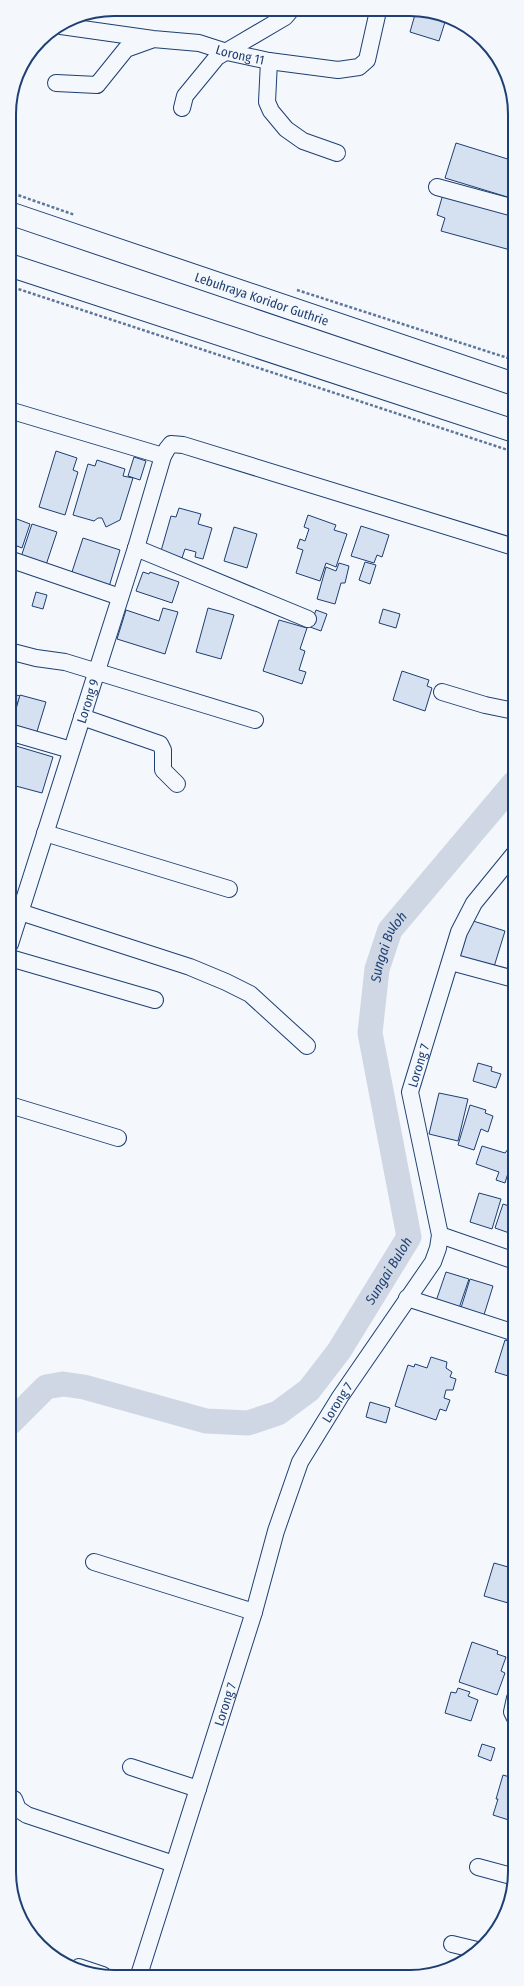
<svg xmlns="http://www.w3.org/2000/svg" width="524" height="1986" viewBox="0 0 524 1986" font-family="'Fira Sans Condensed',sans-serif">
	<rect width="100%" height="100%" fill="#f4f7fb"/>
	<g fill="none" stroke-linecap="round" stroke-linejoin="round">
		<!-- river -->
		<path stroke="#cfd7e4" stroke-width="25" id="s1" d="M10 1423 46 1387 63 1384 84 1387 206 1421 248 1423 278 1413 309 1390 339 1351 409 1237 370 1033 377 969 390 930 514 783"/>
	</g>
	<!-- building -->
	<g fill="#d5e0f0" stroke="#1d3f73">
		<polygon points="416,11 430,11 446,19 439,41 410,32"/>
		<polygon points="456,143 514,161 514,199 445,178"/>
		<polygon points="443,194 514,214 514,251 441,231 445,218 437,215"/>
		<polygon points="56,451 77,458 73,470 78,472 65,515 39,507"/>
		<polygon points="134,457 146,461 140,480 128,476"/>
		<polygon points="97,460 125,469 123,476 133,478 120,520 106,527 102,518 98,518 94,521 73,515 88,464 95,466"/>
		<polygon points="179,508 201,514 198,524 212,528 203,559 195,557 196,552 185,549 182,558 161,551 171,516 176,517"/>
		<polygon points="308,515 336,525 334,530 347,534 336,567 326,563 320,581 296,573 303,550 297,548 300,539 305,541 309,529 304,527"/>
		<polygon points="9,516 30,524 22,548 17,546 13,557 9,555"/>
		<polygon points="32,524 57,532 45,568 20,560"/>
		<polygon points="361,526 389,535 382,557 377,555 374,563 351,556"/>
		<polygon points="234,527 257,534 247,568 224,561"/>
		<polygon points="83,538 120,550 109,587 71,575"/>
		<polygon points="365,562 376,565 370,584 359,580"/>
		<polygon points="339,563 349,566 345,583 341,583 335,604 317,599 326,567 336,571"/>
		<polygon points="143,572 149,574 150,572 179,582 172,603 136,591"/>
		<polygon points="36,592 47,595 43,609 32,606"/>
		<polygon points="163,608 178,612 165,654 117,639 126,610 159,621"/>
		<polygon points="208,608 234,615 221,659 196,652"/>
		<polygon points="383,609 400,614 396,628 379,623"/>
		<polygon points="316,610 327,614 321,631 310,627"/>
		<polygon points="279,620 307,628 300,649 305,651 299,670 306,672 302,684 263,671"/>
		<polygon points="402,671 429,680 427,686 432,688 425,711 393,700"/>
		<polygon points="9,693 20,696 9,730"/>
		<polygon points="20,695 46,702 35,738 10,730"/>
		<polygon points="16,746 53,757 42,793 12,785 13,781 9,780 9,768"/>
		<polygon points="470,920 505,931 493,970 458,959"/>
		<polygon points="514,1010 514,1028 509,1026"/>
		<polygon points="478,1063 492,1067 491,1071 501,1074 496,1088 473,1081"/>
		<polygon points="439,1093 468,1099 458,1141 429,1134"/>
		<polygon points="470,1105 486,1110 485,1113 493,1116 488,1132 481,1129 474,1150 458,1145"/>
		<polygon points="482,1146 505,1153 508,1149 514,1153 505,1183 496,1180 499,1172 476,1164"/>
		<polygon points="514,1159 515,1174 510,1173"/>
		<polygon points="479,1193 501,1199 492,1229 470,1222"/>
		<polygon points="503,1204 515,1208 515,1235 495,1228"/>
		<polygon points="446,1272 469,1279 458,1311 435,1304"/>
		<polygon points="470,1279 493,1286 483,1318 460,1311"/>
		<polygon points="515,1306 515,1330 508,1328"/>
		<polygon points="505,1340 515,1343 515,1378 495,1372"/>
		<polygon points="431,1357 447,1362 446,1368 452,1372 450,1377 456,1379 453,1390 446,1390 444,1398 450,1400 446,1411 440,1409 436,1420 395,1406 408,1365 414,1367 415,1364 427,1368"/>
		<polygon points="370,1402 390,1408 386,1423 366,1417"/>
		<polygon points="494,1563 515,1569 515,1605 484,1596"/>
		<polygon points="472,1642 498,1651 497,1654 506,1657 501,1671 505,1673 497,1695 459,1682"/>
		<polygon points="458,1688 470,1692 468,1696 478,1700 471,1721 445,1713 451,1692 456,1693"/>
		<polygon points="482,1744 495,1748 491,1761 478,1756"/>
		<polygon points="515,1773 515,1822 493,1815 498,1799 496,1799 503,1775 513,1778"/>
	</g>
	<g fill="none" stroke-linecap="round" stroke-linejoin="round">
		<!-- minor casing -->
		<g stroke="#1d3f73" stroke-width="18">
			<g id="minor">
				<path id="s2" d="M61 26 153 39 199 43 227 52 269 61 338 70 359 67 367 60 378 11"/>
				<polyline points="269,61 267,102 271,111 286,129 303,141 337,153"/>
				<polyline points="56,83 97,85 126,49 151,40"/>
				<polyline points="182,108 185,96 217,57 285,17 291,10"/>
				<polyline points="437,187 514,208"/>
				<polyline points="9,410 163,456"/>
				<polyline points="136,548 308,619"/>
				<polyline points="9,559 120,597"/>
				<polyline points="9,651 36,658 65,662 255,720"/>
				<polyline points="442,692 485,705 514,711"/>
				<polyline points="82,717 160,744 163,750 163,770 177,784"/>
				<polyline points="9,732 71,750"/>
				<polyline points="45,833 229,889"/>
				<polyline points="20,912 190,967 226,982 250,994 307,1046"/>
				<path id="s3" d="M10 944 136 548 163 456 167 449 171 444 183 445 514 547"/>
				<polyline points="10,958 155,1000"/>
				<polyline points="451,962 514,979"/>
				<polyline points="10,1105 118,1138"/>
				<polyline points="440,1235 515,1261"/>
				<polyline points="407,1298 515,1333"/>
				<polyline points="94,1562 254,1612"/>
				<polyline points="515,1698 512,1712 515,1718"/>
				<polyline points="131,1767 198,1789"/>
				<polyline points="14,1799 18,1809 27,1815 174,1864"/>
				<polyline points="478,1867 515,1877"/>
				<polyline points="452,1944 477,1950"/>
				<polyline points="79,1967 103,1975"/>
				<path id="s4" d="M139 1975 254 1612 276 1531 300 1462 340 1397 433 1262 438 1248 440 1235 410 1092 459 932 474 903 514 854"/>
			</g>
		</g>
		<!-- highway casing -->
		<g stroke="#1d3f73" stroke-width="24">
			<g id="highway">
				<path id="s5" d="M9 213 514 384"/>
				<polyline points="9,265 514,431"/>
			</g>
		</g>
		<!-- path -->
		<g stroke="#5e769c" stroke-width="2.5" stroke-dasharray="3 2" stroke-linecap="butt">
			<polyline points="9,192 75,215"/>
			<polyline points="9,286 514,452"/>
			<polyline points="297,290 514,360"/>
		</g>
		<!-- minor -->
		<use href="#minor" stroke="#f4f7fb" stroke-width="16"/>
		<!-- highway -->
		<use href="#highway" stroke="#f4f7fb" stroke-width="22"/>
	</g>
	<g text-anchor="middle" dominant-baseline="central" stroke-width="3" stroke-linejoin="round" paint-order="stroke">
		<!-- street labels -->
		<g font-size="13" fill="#1d3f73" stroke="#f4f7fb">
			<text stroke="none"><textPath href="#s2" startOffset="182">Lorong 11</textPath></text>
			<text stroke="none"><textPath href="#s5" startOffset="267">Lebuhraya Koridor Guthrie</textPath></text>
			<text stroke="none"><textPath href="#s3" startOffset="255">Lorong 9</textPath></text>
			<text stroke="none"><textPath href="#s4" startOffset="980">Lorong 7</textPath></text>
			<text stroke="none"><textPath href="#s4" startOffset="608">Lorong 7</textPath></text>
			<text stroke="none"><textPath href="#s4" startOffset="284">Lorong 7</textPath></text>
		</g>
		<!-- water labels -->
		<g font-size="14" font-style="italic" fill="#1d3f73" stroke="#f4f7fb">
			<text stroke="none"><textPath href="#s1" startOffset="808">Sungai Buloh</textPath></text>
			<text stroke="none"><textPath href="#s1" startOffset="472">Sungai Buloh</textPath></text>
		</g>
	</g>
	<!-- crop -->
	<path d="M0 0H524V1986H0ZM114 16H410A98 98 0 0 1 508 114V1872A98 98 0 0 1 410 1970H114A98 98 0 0 1 16 1872V114A98 98 0 0 1 114 16Z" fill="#f4f7fb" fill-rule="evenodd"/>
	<path fill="none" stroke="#1d3f73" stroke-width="2" d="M114 16H410A98 98 0 0 1 508 114V1872A98 98 0 0 1 410 1970H114A98 98 0 0 1 16 1872V114A98 98 0 0 1 114 16Z"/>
</svg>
